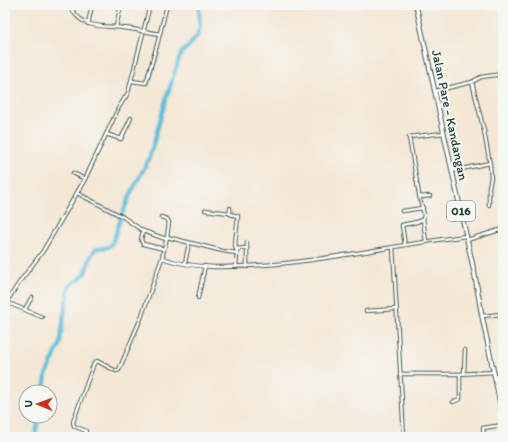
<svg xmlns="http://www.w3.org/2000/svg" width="508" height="442" viewBox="0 0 508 442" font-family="Itim,sans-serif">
	<rect width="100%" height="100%" fill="#f6f6f2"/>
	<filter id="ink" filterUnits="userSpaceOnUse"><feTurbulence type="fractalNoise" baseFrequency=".025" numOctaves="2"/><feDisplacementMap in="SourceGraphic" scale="8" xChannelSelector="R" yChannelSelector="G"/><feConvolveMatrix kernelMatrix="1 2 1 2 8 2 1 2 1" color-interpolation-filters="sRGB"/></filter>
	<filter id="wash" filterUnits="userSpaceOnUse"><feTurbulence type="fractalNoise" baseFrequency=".012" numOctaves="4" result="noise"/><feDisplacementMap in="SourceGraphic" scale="16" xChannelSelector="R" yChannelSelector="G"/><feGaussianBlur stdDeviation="0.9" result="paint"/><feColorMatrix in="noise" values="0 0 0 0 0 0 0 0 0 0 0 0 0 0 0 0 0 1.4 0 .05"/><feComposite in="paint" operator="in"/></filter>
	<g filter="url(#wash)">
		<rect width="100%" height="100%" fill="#f4e7d5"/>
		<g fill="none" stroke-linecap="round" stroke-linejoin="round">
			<!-- river -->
			<g stroke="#5bbcd9" stroke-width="4">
				<polyline points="44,392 46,375 60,344 64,314 69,287 85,274 91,256 96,249 109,247 113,242 120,220 130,195 149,159 166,99 181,53 189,46 197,36 200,27 199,5"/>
				<polyline points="35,437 39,416"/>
			</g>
		</g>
	</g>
	<g filter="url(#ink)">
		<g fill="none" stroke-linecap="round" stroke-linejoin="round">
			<!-- minor casing -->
			<g stroke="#3f564c" stroke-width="4.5">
				<g id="minor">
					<path d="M69 5C82 30 100 25 123 28 135 29 147 32 160 34"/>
					<polyline points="88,24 92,5"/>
					<polyline points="116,27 121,5"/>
					<polyline points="132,81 146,83 157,45 167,5"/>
					<polyline points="472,82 481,77 503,74"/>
					<polyline points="435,91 472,82 484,131 490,164 491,178 489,187 489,205"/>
					<polyline points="106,134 121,139 131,118"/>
					<polyline points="452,171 490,163"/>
					<polyline points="73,173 85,179"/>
					<polyline points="77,193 123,217 143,231 166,239"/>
					<polyline points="420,197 430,196"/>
					<polyline points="230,208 230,214 238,216 235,245 237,251 236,267"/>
					<polyline points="205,210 230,213"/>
					<polyline points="402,211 423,208"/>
					<polyline points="161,217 167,219 169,222 167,237"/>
					<polyline points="423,219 426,241"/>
					<polyline points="143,231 141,240 143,244 164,249"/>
					<polyline points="467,240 503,229"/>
					<polyline points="247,243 247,267"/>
					<polyline points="405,245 402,225 417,222 423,219 424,214 420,200 409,137 444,133"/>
					<polyline points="393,247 404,437"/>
					<polyline points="236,249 247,248"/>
					<polyline points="162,258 167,237 223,251 237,253"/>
					<polyline points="185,263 189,243"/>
					<polyline points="198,298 205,266"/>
					<polyline points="6,302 42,317"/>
					<polyline points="5,304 21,280 43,251 85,179 119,107 128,93 150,5"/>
					<polyline points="25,309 32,297"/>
					<polyline points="366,311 396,309"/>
					<polyline points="482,316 503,314"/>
					<polyline points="400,374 458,374 494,372"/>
					<polyline points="464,374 465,350"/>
					<polyline points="453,402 460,399 460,374"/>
					<path d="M85 437 86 431 74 426 73 422 94 363 97 361 116 371 119 370 141 318 162 258C199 271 238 267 277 264 340 258 403 244 466 236"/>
					<polyline points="484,437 483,428 503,425"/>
				</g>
			</g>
			<!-- major casing -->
			<g stroke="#3f564c" stroke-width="5.5">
				<polyline id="major" points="416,5 475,276 482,316 503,417"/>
			</g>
			<!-- minor -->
			<use href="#minor" stroke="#fff" stroke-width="2.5"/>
			<!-- major -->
			<use href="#major" stroke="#fff" stroke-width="3.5"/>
		</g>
	</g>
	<g text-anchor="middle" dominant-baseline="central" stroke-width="4" stroke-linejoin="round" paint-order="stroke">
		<!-- shield labels -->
		<rect fill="#f6f6f2" stroke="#60746d" stroke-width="1" x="447" y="201" width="28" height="20" rx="3"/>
		<g font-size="12" font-weight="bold" fill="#1f3d34">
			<text x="461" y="211">016</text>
		</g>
		<!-- street labels -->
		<g font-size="13" fill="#1f3d34" stroke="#f6f6f2">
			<text transform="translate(450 115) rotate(78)">Jalan Pare - Kandangan</text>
		</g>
	</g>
	<!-- margin -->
	<rect width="508" height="442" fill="none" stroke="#f6f6f2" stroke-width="20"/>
	<!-- north arrow -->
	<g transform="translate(38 404) rotate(271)"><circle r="19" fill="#f6f6f2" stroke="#a0aca6"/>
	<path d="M0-3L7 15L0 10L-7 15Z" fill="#c8321e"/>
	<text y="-6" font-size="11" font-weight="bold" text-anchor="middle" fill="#1f3d34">U</text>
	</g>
</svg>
